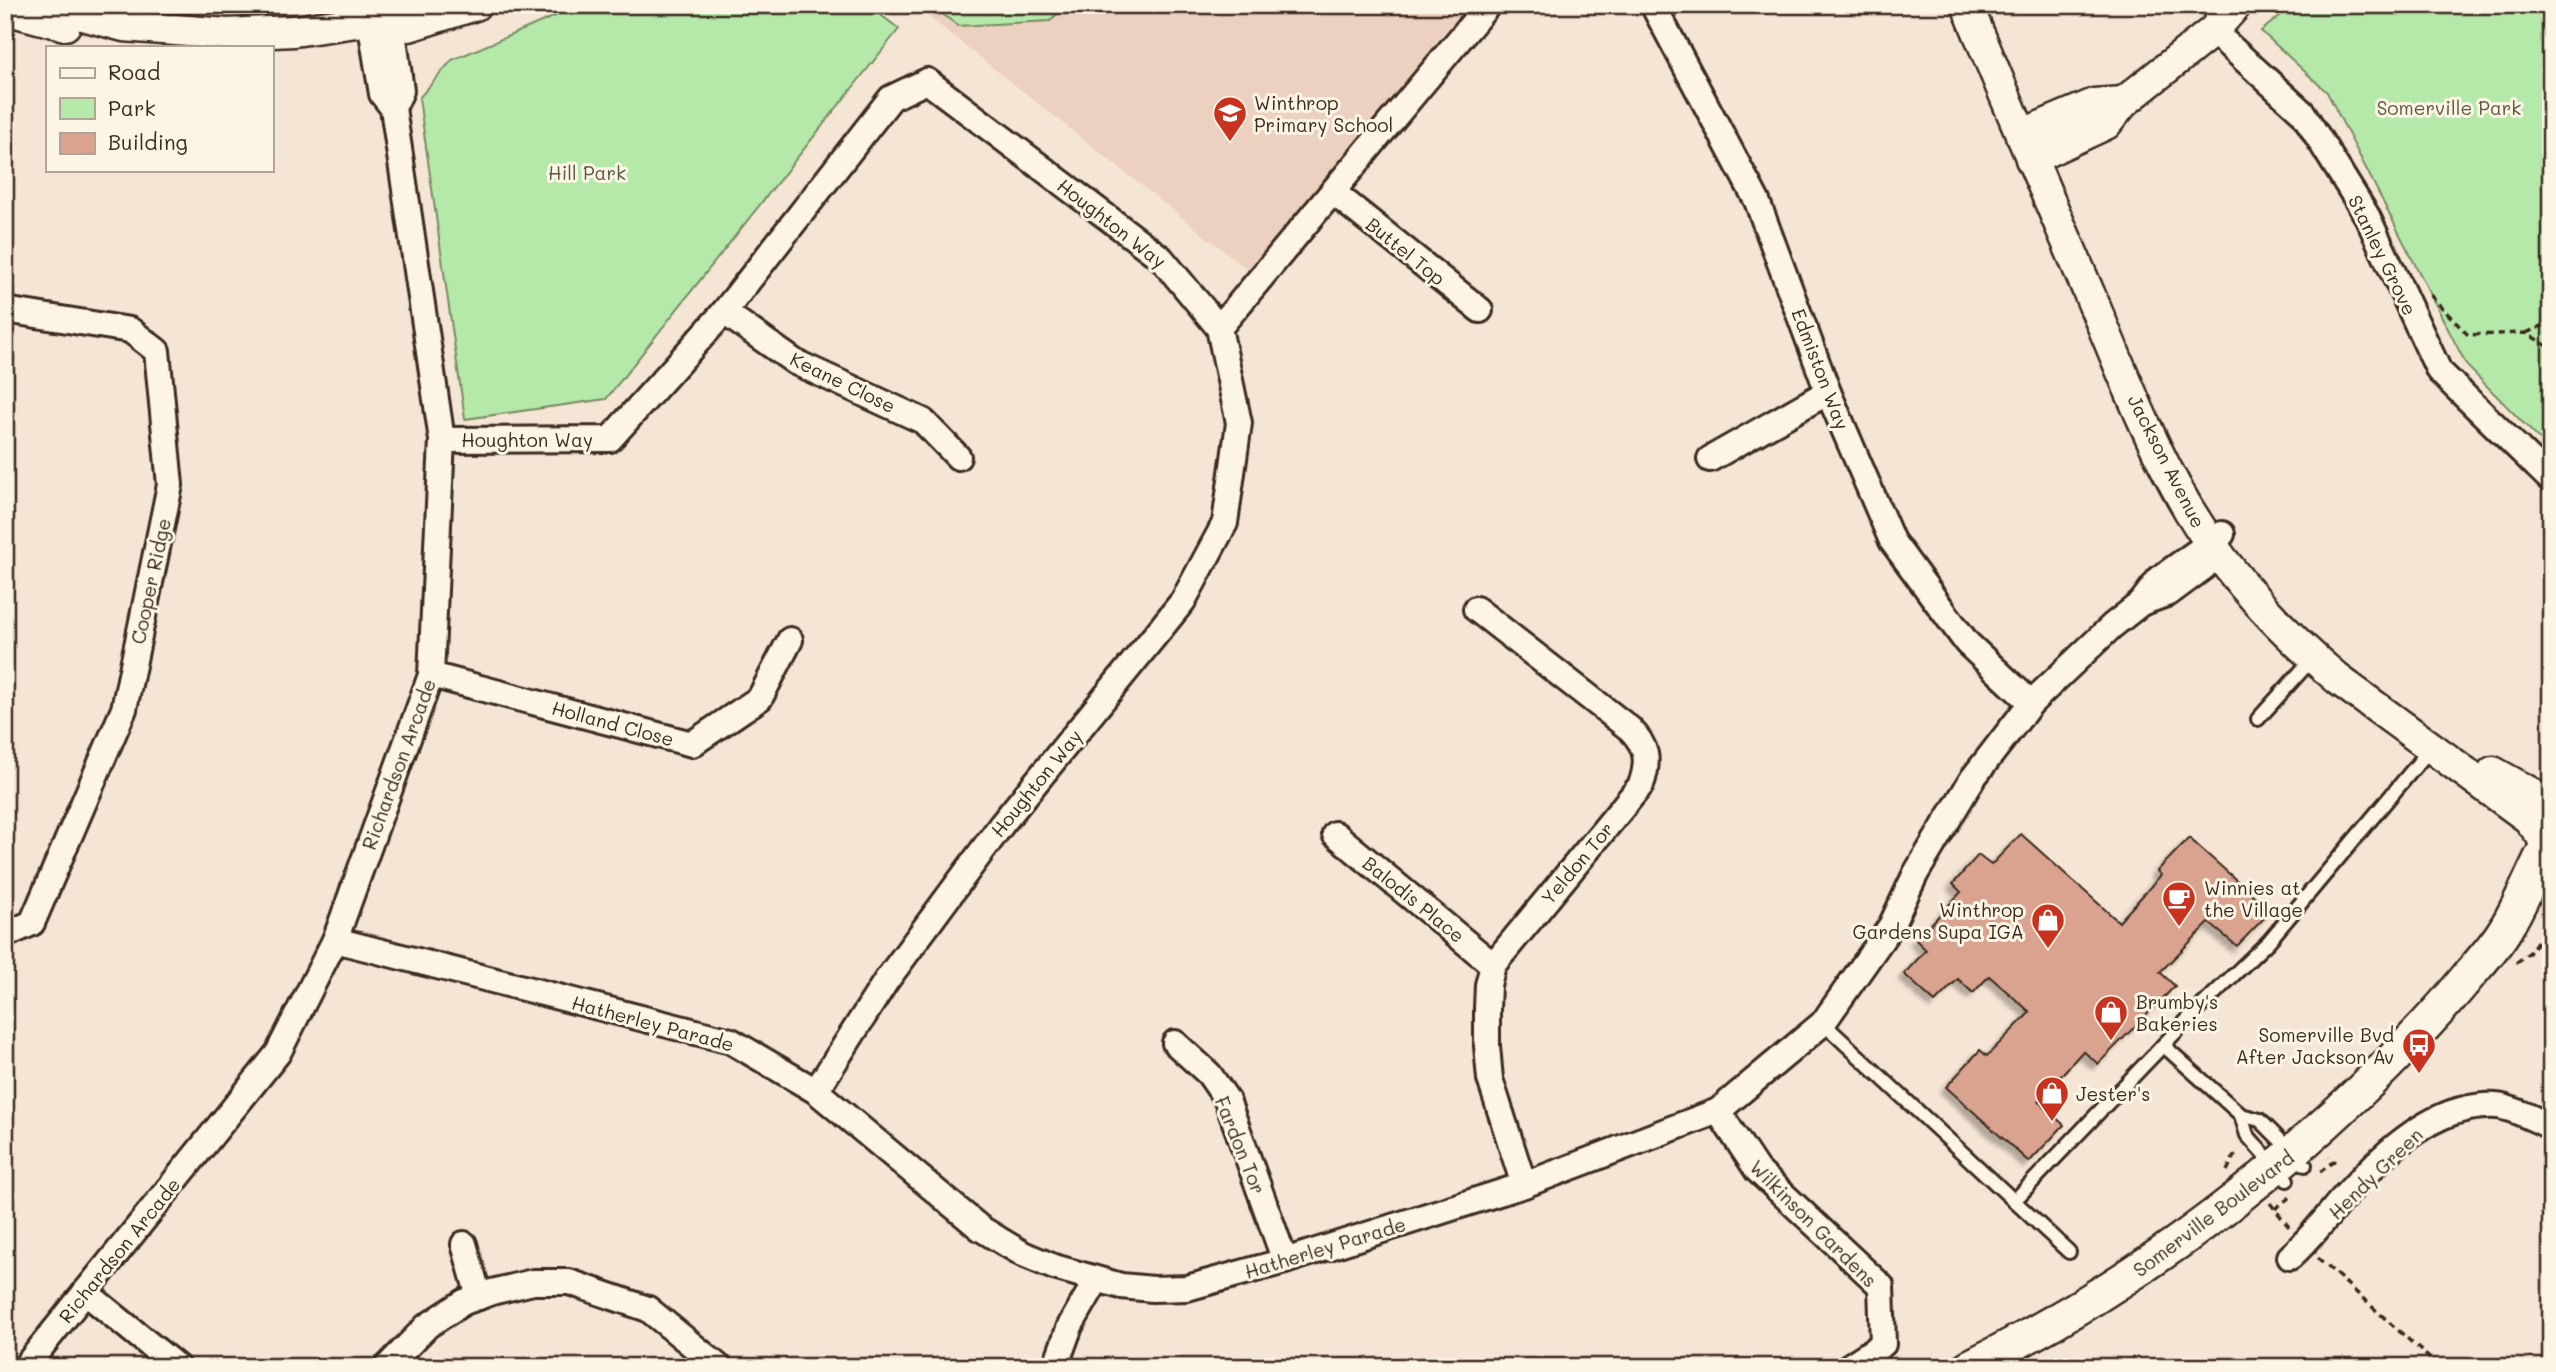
<svg xmlns="http://www.w3.org/2000/svg" width="2556" height="1372" viewBox="0 0 2556 1372" font-family="Mali,sans-serif">
	<defs>
		<filter id="shadow"><feDropShadow dx="-5.5" dy="5.5" stdDeviation="2" flood-color="#0004"/></filter>
	</defs>
	<rect width="100%" height="100%" fill="#f5e5d4"/>
	<filter id="ink" filterUnits="userSpaceOnUse"><feTurbulence type="fractalNoise" baseFrequency=".0143" numOctaves="2"/><feDisplacementMap in="SourceGraphic" scale="14" xChannelSelector="R" yChannelSelector="G"/><feConvolveMatrix kernelMatrix="1 2 1 2 8 2 1 2 1" color-interpolation-filters="sRGB"/></filter>
	<g filter="url(#ink)">
		<!-- built -->
		<polygon fill="#edd1c0" points="914,5 1482,5 1262,281"/>
		<!-- green -->
		<g fill="#b5e9aa" stroke="#788a64" stroke-width="2">
			<polygon points="581,5 868,5 899,29 606,399 465,419 419,98 452,60"/>
			<polygon points="931,5 1066,5 1050,21 958,26"/>
			<polygon points="2294,5 2551,5 2551,448 2540,440 2467,366 2327,92 2261,31"/>
		</g>
		<!-- building -->
		<polygon fill="#d9a390" stroke="#3b2a1e" stroke-width="2" filter="url(#shadow)" points="2021,834 2119,922 2161,875 2157,871 2189,838 2271,911 2237,946 2209,923 2160,972 2175,986 2098,1064 2083,1051 2038,1101 2064,1125 2029,1162 1946,1087 1980,1050 1987,1056 2030,1012 1989,976 1973,993 1958,979 1935,1002 1904,974 1926,950 1916,940 1961,892 1953,884 1978,855 1991,865"/>
		<g fill="none" stroke-linecap="round" stroke-linejoin="round">
			<!-- service casing -->
			<g stroke="#3b2a1e" stroke-width="18">
				<g id="service">
					<polyline points="2258,719 2313,658"/>
					<polyline points="1823,1023 2069,1252"/>
					<polyline points="2163,1045 2241,1115 2260,1120 2305,1165"/>
					<polyline points="2241,1115 2247,1135 2287,1180"/>
					<polyline points="2014,1201 2191,1016 2269,941 2431,748"/>
				</g>
			</g>
			<!-- minor casing -->
			<g stroke="#3b2a1e" stroke-width="30">
				<g id="minor">
					<polyline points="1653,5 1757,201 1828,392 1892,541 1967,643 2031,703"/>
					<polyline points="391,16 401,91 393,108"/>
					<polyline points="2213,31 2303,113 2367,216 2439,371 2551,480"/>
					<polyline points="1333,192 1480,310"/>
					<polyline points="5,310 130,330 157,351 170,485 124,709 32,923 5,935"/>
					<polyline points="724,312 795,362 923,421 958,457"/>
					<polyline points="1219,328 1488,5"/>
					<polyline points="442,440 610,439 724,312 891,98 927,81 1161,258 1219,328 1239,423 1225,523 1183,601 1002,824 886,981 816,1091"/>
					<polyline points="1710,459 1828,392"/>
					<polyline points="2141,603 2169,593 2204,567"/>
					<path d="M1476 609 1630 729C1648 747 1649 762 1641 785L1493 965 1488 985 1487 1009V1046L1490 1079 1524 1185"/>
					<polyline points="431,675 692,744 760,698 790,640"/>
					<polyline points="1335,834 1493,965"/>
					<polyline points="335,940 731,1041 816,1091 980,1228 1023,1254 1054,1267 1121,1286 1153,1289 1187,1288 1285,1261 1524,1185 1718,1111 1823,1023 1891,926 1916,873 1973,778 2031,703 2112,626 2141,603 2159,579 2222,534"/>
					<polyline points="1175,1043 1209,1074 1227,1100 1285,1261"/>
					<polyline points="1718,1111 1757,1170 1881,1286 1883,1344 1848,1367"/>
					<polyline points="464,1244 479,1297"/>
					<path d="M2290 1257C2308 1241 2322 1223 2337 1205 2371 1166 2417 1118 2469 1108 2481 1106 2495 1104 2506 1108 2521 1112 2537 1120 2551 1127"/>
					<polyline points="85,1292 177,1367"/>
					<polyline points="25,1367 278,1053 335,940 431,675 442,440 393,108 382,94 370,20"/>
					<polyline points="387,1367 427,1326 464,1302 492,1292 533,1282 569,1282 648,1309 719,1367"/>
					<polyline points="1055,1367 1070,1326 1096,1281"/>
				</g>
			</g>
			<!-- tertiary casing -->
			<g stroke="#3b2a1e" stroke-width="35">
				<g id="tertiary">
					<polyline points="45,5 124,26 227,34 294,31 370,20 429,5"/>
					<path d="M1967 5C2007 102 2048 197 2089 293 2120 366 2148 441 2189 510 2228 575 2281 631 2339 680L2528 818 2543 837"/>
					<polyline points="5,9 65,25"/>
					<polyline points="409,26 475,5"/>
					<polyline points="2021,135 2094,104 2124,102"/>
					<polyline points="2031,159 2106,124 2124,102 2213,31 2236,5"/>
					<polyline points="2493,772 2551,804"/>
				</g>
			</g>
			<!-- secondary casing -->
			<g stroke="#3b2a1e" stroke-width="38">
				<g id="secondary">
					<path d="M2551 818C2542 831 2542 842 2551 855"/>
					<path d="M1969 1367C2127 1289 2259 1191 2384 1068 2414 1038 2443 1007 2470 974 2482 960 2496 945 2506 928 2521 903 2532 875 2546 848"/>
				</g>
			</g>
			<!-- path -->
			<g stroke="#3b2a1e" stroke-width="3.5" stroke-dasharray="7 5" stroke-linecap="butt">
				<polyline points="2430,295 2468,335 2526,333 2551,348"/>
				<polyline points="2526,333 2551,322"/>
				<polyline points="2516,963 2529,953 2551,922"/>
				<polyline points="2227,1171 2234,1156 2240,1152"/>
				<polyline points="2320,1172 2334,1161 2329,1157"/>
				<polyline points="2270,1203 2289,1227"/>
				<polyline points="2275,1209 2290,1197"/>
				<polyline points="2318,1258 2439,1367"/>
				<polyline points="1927,1367 1945,1359"/>
			</g>
			<!-- service -->
			<use href="#service" stroke="#fcf5e5" stroke-width="12"/>
			<!-- minor -->
			<use href="#minor" stroke="#fcf5e5" stroke-width="24"/>
			<!-- tertiary -->
			<use href="#tertiary" stroke="#fcf5e5" stroke-width="30"/>
			<!-- secondary -->
			<use href="#secondary" stroke="#fcf5e5" stroke-width="33"/>
		</g>
	</g>
	<!-- icons -->
	<defs>
		<g id="school-pin" transform="scale(1.75)"><path d="M0 17L-7.5 6A9.5 9.5 0 1 1 7.5 6Z" fill="#c8321e" stroke="#fcf5e5"/><path d="M0-5L7-2L0 1L-7-2ZM-4 1L0 2.5L4 1V4Q0 6-4 4Z" fill="#fff"/></g>
		<g id="cafe-pin" transform="scale(1.75)"><path d="M0 17L-7.5 6A9.5 9.5 0 1 1 7.5 6Z" fill="#c8321e" stroke="#fcf5e5"/><path d="M-5.5-4.5H6V0H3Q3 3.5 0 3.5H-2.5Q-5.5 3.5-5.5 0ZM3-3.2v2h1.7v-2ZM-6 4.5H4V6H-6Z" fill="#fff"/></g>
		<g id="shop-pin" transform="scale(1.75)"><path d="M0 17L-7.5 6A9.5 9.5 0 1 1 7.5 6Z" fill="#c8321e" stroke="#fcf5e5"/><path d="M-5-2.5h2.3a2.7 3.5 0 0 1 5.4 0H5L5.5 6h-11ZM-1.5-2.5h3a1.5 2.3 0 0 0-3 0Z" fill="#fff"/></g>
		<g id="bus-pin" transform="scale(1.75)"><path d="M0 17L-7.5 6A9.5 9.5 0 1 1 7.5 6Z" fill="#c8321e" stroke="#fcf5e5"/><path d="M-5-6H5V4H4V6H2V4H-2V6H-4V4H-5ZM-3.5-4V0h7V-4ZM-3.5 1.2v1.5H-2V1.2ZM2 1.2v1.5H3.5V1.2Z" fill="#fff"/></g>
	</defs>
	<g fill-rule="evenodd">
		<use href="#school-pin" x="1230" y="113"/>
		<use href="#cafe-pin" x="2179" y="898"/>
		<use href="#shop-pin" x="2048" y="920"/>
		<use href="#shop-pin" x="2111" y="1012"/>
		<use href="#bus-pin" x="2419" y="1045"/>
		<use href="#shop-pin" x="2052" y="1093"/>
	</g>
	<g text-anchor="middle" dominant-baseline="central" stroke-width="6" stroke-linejoin="round" paint-order="stroke">
		<!-- poi labels -->
		<g font-size="19" fill="#3b2a1e" stroke="#fcf5e5" text-anchor="start">
			<text x="1254" y="102">Winthrop<tspan x="1254" dy="22">Primary School</tspan></text>
			<text x="2204" y="887">Winnies at<tspan x="2204" dy="22">the Village</tspan></text>
			<text x="2024" y="909" text-anchor="end">Winthrop<tspan x="2024" dy="22">Gardens Supa IGA</tspan></text>
			<text x="2136" y="1001">Brumby's<tspan x="2136" dy="22">Bakeries</tspan></text>
			<text x="2394" y="1034" text-anchor="end">Somerville Bvd<tspan x="2394" dy="22">After Jackson Av</tspan></text>
			<text x="2076" y="1093">Jester's</text>
		</g>
		<!-- park labels -->
		<g font-size="19" fill="#5a5a41" stroke="#fcf5e5">
			<text x="2449" y="107">Somerville Park</text>
			<text x="587" y="172">Hill Park</text>
		</g>
		<!-- street labels -->
		<g font-size="19" fill="#3b2a1e" stroke="#fcf5e5">
			<text transform="translate(1112 223) rotate(38)">Houghton Way</text>
			<text transform="translate(1406 251) rotate(39)">Buttel Top</text>
			<text transform="translate(2383 255) rotate(64)">Stanley Grove</text>
			<text transform="translate(1821 369) rotate(69)">Edmiston Way</text>
			<text transform="translate(843 382) rotate(26)">Keane Close</text>
			<text x="527" y="439">Houghton Way</text>
			<text transform="translate(2167 461) rotate(63)">Jackson Avenue</text>
			<text transform="translate(150 581) rotate(-78)">Cooper Ridge</text>
			<text transform="translate(613 723) rotate(15)">Holland Close</text>
			<text transform="translate(398 764) rotate(-70)">Richardson Arcade</text>
			<text transform="translate(1036 783) rotate(-51)">Houghton Way</text>
			<text transform="translate(1577 863) rotate(-50)">Yeldon Tor</text>
			<text transform="translate(1414 899) rotate(39)">Balodis Place</text>
			<text transform="translate(653 1023) rotate(15)">Hatherley Parade</text>
			<text transform="translate(1241 1145) rotate(68)">Fardon Tor</text>
			<text transform="translate(2375 1173) rotate(-44)">Hendy Green</text>
			<text transform="translate(2213 1213) rotate(-37)">Somerville Boulevard</text>
			<text transform="translate(1814 1223) rotate(45)">Wilkinson Gardens</text>
			<text transform="translate(1325 1247) rotate(-17)">Hatherley Parade</text>
			<text transform="translate(119 1250) rotate(-51)">Richardson Arcade</text>
		</g>
	</g>
	<!-- margin -->
	<rect width="2556" height="1372" fill="none" stroke="#fcf5e5" stroke-width="28"/>
	<rect x="14" y="14" width="2528" height="1344" fill="none" stroke="#3b2a1e" stroke-width="2.5" filter="url(#ink)"/>
	<!-- legend -->
	<rect x="46" y="46" width="228" height="126" fill="#fcf5e5" stroke="#afa495" stroke-width="2"/>
	<rect x="60" y="68" width="35" height="10" fill="#fcf5e5" stroke="#afa495" stroke-width="2"/>
	<text x="108" y="80" font-size="21" fill="#3b2a1e">Road</text>
	<rect x="60" y="98" width="35" height="21" fill="#b5e9aa" stroke="#afa495" stroke-width="2"/>
	<text x="108" y="116" font-size="21" fill="#3b2a1e">Park</text>
	<rect x="60" y="133" width="35" height="21" fill="#d9a390" stroke="#afa495" stroke-width="2"/>
	<text x="108" y="150" font-size="21" fill="#3b2a1e">Building</text>
</svg>
